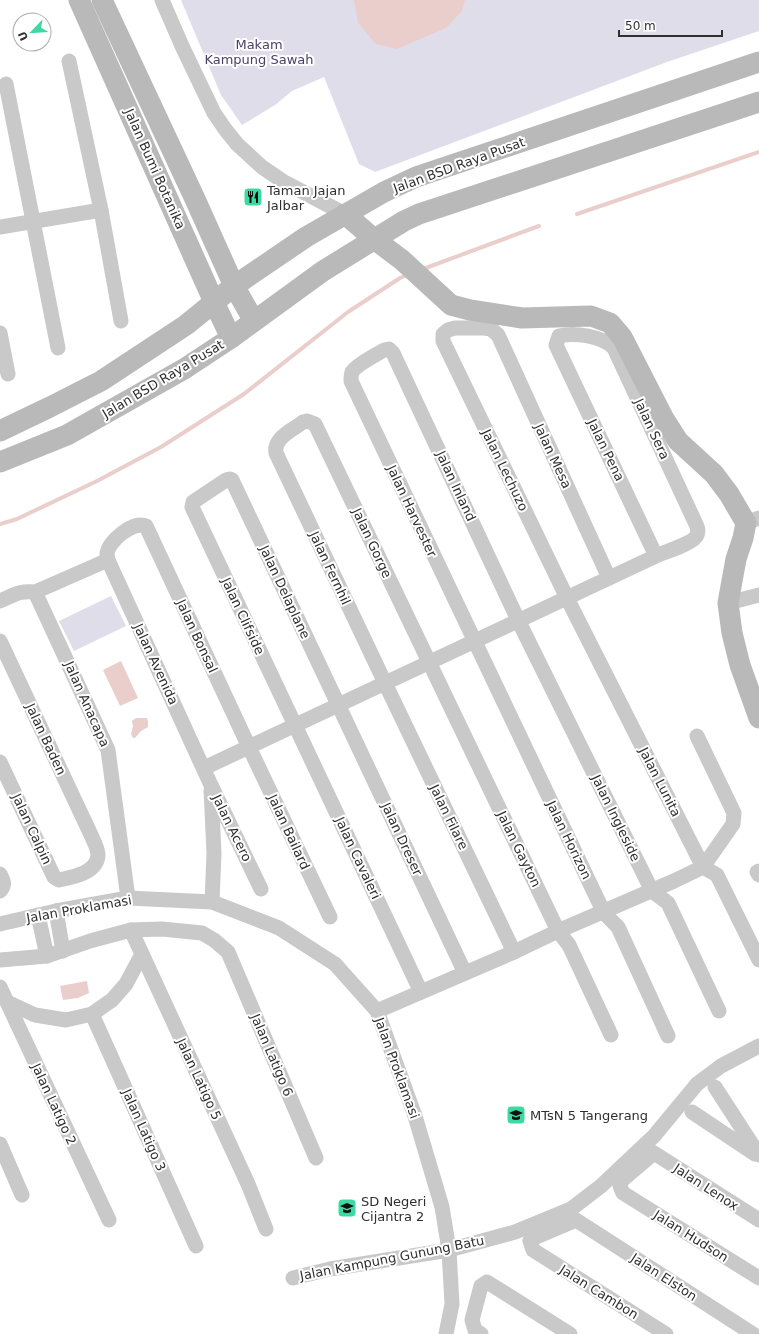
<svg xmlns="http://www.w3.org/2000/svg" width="759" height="1334" viewBox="0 0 759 1334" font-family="'DejaVu Sans',sans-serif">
	<rect width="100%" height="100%" fill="#fff"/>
	<!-- green -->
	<g fill="#e0ddeb">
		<polygon points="181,0 759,0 759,31 667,62 375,172 359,164 324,77 292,91 275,105 242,125 221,95"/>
		<polygon points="111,596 126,626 74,651 59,621"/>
	</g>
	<!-- water -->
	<g fill="#e9cecb">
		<polygon points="354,0 465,0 462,11 446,28 397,49 376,44 358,23"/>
		<polygon points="121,661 138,698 120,706 103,670"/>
		<polygon points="136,718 147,718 148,721 148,727 141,731 135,738 133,738 131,734 133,726 132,721"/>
		<polygon points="87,981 89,993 78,998 63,1000 60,986"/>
	</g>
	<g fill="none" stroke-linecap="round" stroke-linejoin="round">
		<!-- stream -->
		<g stroke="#e9cecb" stroke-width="4">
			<polyline points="577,214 759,152"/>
			<polyline points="423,269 539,226"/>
			<polyline points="0,524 17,519 97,481 161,447 244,394 348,312 400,278 409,274"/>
		</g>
		<!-- street -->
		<g stroke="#c9c9c9" stroke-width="15">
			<polyline points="162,0 182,46 214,113 225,129 237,144 262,167 284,182 345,214"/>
			<polyline points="69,61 101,210 121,321"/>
			<polyline points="6,84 58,348"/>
			<polyline points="0,227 101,210"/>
			<polyline points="0,333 8,374"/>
			<polyline points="746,523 759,518"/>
			<polyline points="609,578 498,335 491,329 484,328 455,328 448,330 443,334 443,341 567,598 703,867 717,875 759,960"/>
			<polyline points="35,592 108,750 128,898"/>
			<path d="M0 601C16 594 18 591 35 592L108 560"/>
			<polyline points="728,603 759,595"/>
			<path d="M0 641 92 837C94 842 98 849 98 855 97 873 73 877 59 880L54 877 0 762"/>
			<path d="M204 768 656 556C665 552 694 543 697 535 699 530 697 526 695 522L614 348C602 336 575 332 559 336L556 345 656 556"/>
			<polyline points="211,790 214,853 212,902"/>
			<polyline points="759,871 757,872 759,875"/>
			<path d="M0 874C3 880 6 885 0 891"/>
			<path d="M261 889 210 783 108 560C108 559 107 555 107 554 108 541 134 520 146 526L249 747 330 917"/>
			<polyline points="56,911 63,951"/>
			<polyline points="38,915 47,956"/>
			<polyline points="0,924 56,911 128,898 212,902 279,928 335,964 377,1011 415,1116 442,1207 449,1250 452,1304 446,1334"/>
			<polyline points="131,930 248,1184 266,1229"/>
			<path d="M514 952 385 683 276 453C273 438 293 430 303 422L307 421 315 424 558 931 569 945 611 1035"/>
			<polyline points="0,960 47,956 90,941 131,930 162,929 202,933 214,940 228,952 316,1158"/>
			<polyline points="0,987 109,1220"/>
			<polyline points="421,992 192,507 193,502 226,480 230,479 232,480 465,973"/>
			<polyline points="7,1002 35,1015 66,1020 92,1014 112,1000 126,984 142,954"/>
			<polyline points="377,1011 514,952 558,931 674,881 703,867 733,824 734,813 697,736"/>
			<polyline points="92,1014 196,1246"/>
			<path d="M668 1036 618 927 604 913 351 381C351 378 351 375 352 372 357 364 376 355 384 350L389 349 393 353 518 620 652 891 668 903 719 1011"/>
			<polyline points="715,1087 759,1155"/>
			<polyline points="692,1112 755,1154"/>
			<polyline points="0,1144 22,1195"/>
			<polyline points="759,1220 654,1153 621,1181 620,1186 623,1193 759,1278"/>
			<polyline points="293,1278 330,1269 449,1250 515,1232 571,1209 601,1186 654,1136 697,1084 721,1066 759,1046"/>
			<polyline points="481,1334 475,1330 472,1320 481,1286 487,1282 570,1334"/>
			<polyline points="666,1334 533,1250 530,1241 536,1237 576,1220 753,1334"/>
		</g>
		<!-- secondary -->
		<g stroke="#b9b9b9" stroke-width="21">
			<polyline points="79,0 214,302 231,338"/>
			<polyline points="102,0 195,199 234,286 254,321"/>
			<polyline points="345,214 374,239 402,260 451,305 470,310 522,318 591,316 610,323 622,337 664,419 678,441 714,474 729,494 746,523 743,538 736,559 728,603 732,633 740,665 759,718"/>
			<polyline points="0,431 50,407 101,381 186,325 234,286 306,237 384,192 416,177 759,62"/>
			<polyline points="0,462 67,435 184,369 231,338 323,271 404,221 419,214 759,102"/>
		</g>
	</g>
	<!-- icons -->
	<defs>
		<g id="restaurant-square" transform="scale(1)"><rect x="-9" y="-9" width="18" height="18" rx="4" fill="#3cdaa2" stroke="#fff"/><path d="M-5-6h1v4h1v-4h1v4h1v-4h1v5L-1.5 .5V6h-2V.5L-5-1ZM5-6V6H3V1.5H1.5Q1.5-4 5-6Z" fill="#111"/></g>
		<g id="school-square" transform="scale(1)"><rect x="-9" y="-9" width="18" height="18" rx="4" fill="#3cdaa2" stroke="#fff"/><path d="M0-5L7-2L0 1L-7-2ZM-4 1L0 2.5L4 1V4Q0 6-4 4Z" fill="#111"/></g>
	</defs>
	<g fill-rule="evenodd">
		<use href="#restaurant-square" x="253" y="197"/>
		<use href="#school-square" x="516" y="1115"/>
		<use href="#school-square" x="347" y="1208"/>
	</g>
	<g text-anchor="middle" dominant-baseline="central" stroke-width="4" stroke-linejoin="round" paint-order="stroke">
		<!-- park labels -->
		<g font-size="13" fill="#493f67" stroke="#fff">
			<text x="259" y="44">Makam<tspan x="259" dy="15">Kampung Sawah</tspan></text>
		</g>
		<!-- street labels -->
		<g font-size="13" fill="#2f2f2f" stroke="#fff">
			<text transform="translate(459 165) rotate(-20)">Jalan BSD Raya Pusat</text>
			<text transform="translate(155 169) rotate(66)">Jalan Bumi Botanika</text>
			<text transform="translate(163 379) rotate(-31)">Jalan BSD Raya Pusat</text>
			<text transform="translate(652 429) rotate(65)">Jalan Sera</text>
			<text transform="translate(606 450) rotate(64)">Jalan Pena</text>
			<text transform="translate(553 456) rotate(65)">Jalan Mesa</text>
			<text transform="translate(505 470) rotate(64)">Jalan Lechuzo</text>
			<text transform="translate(456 486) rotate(65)">Jalan Inland</text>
			<text transform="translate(412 511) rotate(65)">Jalan Harvester</text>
			<text transform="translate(372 543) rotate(65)">Jalan Gorge</text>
			<text transform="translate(330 568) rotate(65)">Jalan Fernhil</text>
			<text transform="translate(285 592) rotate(65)">Jalan Delaplane</text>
			<text transform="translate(243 616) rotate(65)">Jalan Clifside</text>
			<text transform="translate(197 636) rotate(65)">Jalan Bonsal</text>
			<text transform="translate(156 664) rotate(65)">Jalan Avenida</text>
			<text transform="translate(87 704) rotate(66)">Jalan Anacapa</text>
			<text transform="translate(46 739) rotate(65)">Jalan Baden</text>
			<text transform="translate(660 782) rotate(63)">Jalan Lunita</text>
			<text transform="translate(449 817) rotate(64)">Jalan Filare</text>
			<text transform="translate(616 818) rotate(64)">Jalan Ingleside</text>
			<text transform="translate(232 828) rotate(64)">Jalan Acero</text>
			<text transform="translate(32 829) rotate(65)">Jalan Calpin</text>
			<text transform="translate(289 832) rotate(65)">Jalan Bailard</text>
			<text transform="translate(402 839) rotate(65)">Jalan Dreser</text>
			<text transform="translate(569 840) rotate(64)">Jalan Horizon</text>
			<text transform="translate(519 849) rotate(64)">Jalan Gayton</text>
			<text transform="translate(358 858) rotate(65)">Jalan Cavaleri</text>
			<text transform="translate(79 909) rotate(-10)">Jalan Proklamasi</text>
			<text transform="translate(272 1055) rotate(67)">Jalan Latigo 6</text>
			<text transform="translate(397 1068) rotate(70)">Jalan Proklamasi</text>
			<text transform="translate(199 1079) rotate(65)">Jalan Latigo 5</text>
			<text transform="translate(54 1104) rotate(65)">Jalan Latigo 2</text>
			<text transform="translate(144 1130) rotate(66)">Jalan Latigo 3</text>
			<text transform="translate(706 1187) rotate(33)">Jalan Lenox</text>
			<text transform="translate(691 1236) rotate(32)">Jalan Hudson</text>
			<text transform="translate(392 1258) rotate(-11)">Jalan Kampung Gunung Batu</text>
			<text transform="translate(664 1277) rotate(33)">Jalan Elston</text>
			<text transform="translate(599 1292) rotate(32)">Jalan Cambon</text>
		</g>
		<!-- poi labels -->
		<g font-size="13" fill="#2f2f2f" stroke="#fff" text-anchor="start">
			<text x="267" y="190">Taman Jajan<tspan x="267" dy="15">Jalbar</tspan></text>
			<text x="530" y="1115">MTsN 5 Tangerang</text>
			<text x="361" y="1201">SD Negeri<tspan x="361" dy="15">Cijantra 2</tspan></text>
		</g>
	</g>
	<!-- north arrow -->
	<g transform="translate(32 32) rotate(245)"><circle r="19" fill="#ffffff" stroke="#acacac"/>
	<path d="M0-3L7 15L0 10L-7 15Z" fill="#3cdaa2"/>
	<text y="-6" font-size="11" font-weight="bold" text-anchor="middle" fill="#2f2f2f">U</text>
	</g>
	<!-- scale -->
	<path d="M619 30v6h103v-6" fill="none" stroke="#2f2f2f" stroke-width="2"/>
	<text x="625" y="30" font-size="12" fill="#2f2f2f" stroke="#ffffff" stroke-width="3" paint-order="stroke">50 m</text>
</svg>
